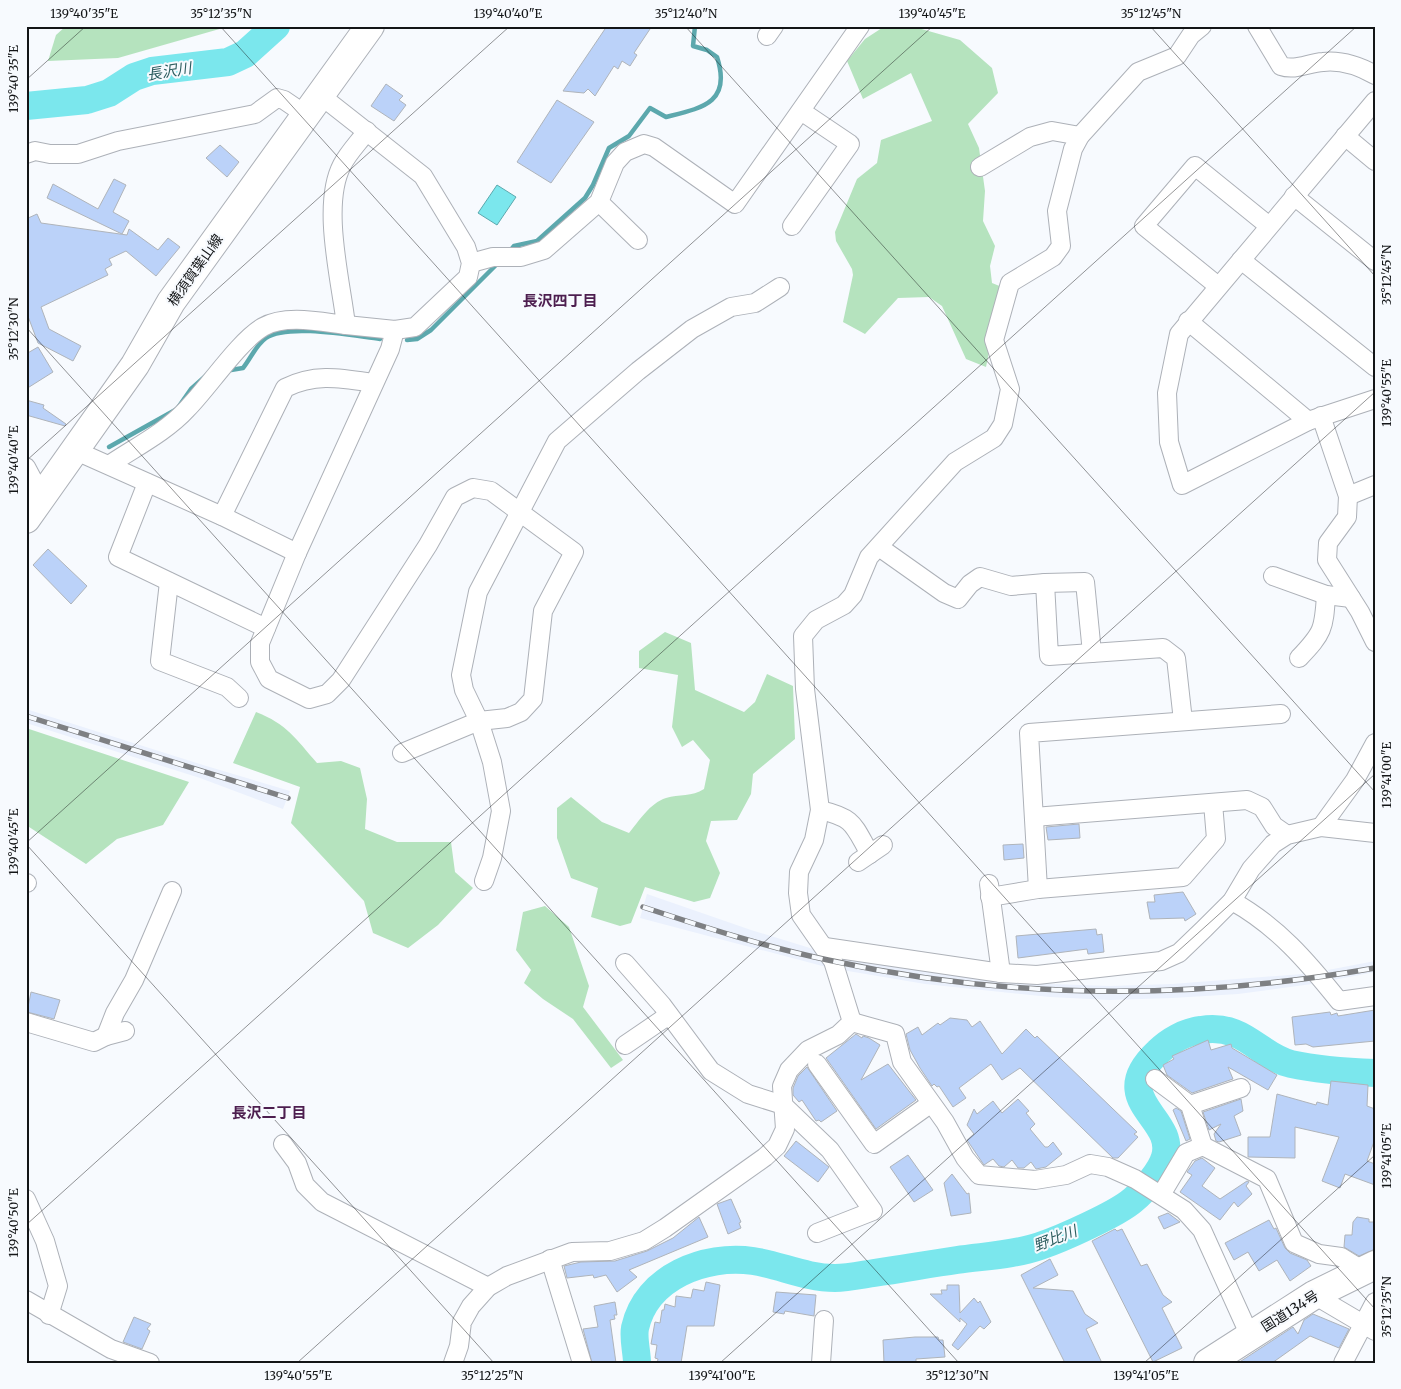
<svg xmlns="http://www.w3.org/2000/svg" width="1401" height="1389" viewBox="0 0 1401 1389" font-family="Merriweather,'Noto Sans JP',serif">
	<rect width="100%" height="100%" fill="#f7fafe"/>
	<!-- built -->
	<g fill="#ebf1fd">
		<polygon points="26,709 203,765 290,791 283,809 200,778 26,723"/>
		<polygon points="647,894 751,930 823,952 830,968 640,918"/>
		<polygon points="840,956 989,978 1051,984 1110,986 1172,984 1303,974 1312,984 1238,994 1172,998 1110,1000 1050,997 925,984 842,970"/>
		<polygon points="1375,961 1375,972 1333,980 1328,970"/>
	</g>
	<!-- green -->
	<g fill="#b5e3be">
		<polygon points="66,26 230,26 118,58 48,61 56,35"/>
		<polygon points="885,26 911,26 960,40 992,68 998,93 968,124 979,148 985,191 983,221 995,246 990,266 992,283 1002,287 986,367 966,359 942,306 929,297 898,298 865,334 843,322 853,275 852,269 836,241 835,232 857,179 877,163 881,140 932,121 911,73 863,99 847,61 865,39"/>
		<path d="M665 632 691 643 695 690 744 712 755 702 767 674 793 686 795 739 753 774 751 794 737 820 711 821 706 841 720 873 710 898 694 902 645 887 631 923 620 926 591 917 598 888 571 878 557 838V808L571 797 602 822 629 833C639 821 650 803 666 798 679 794 692 797 704 789L710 760 693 740 682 747 672 727 678 675 639 668V651Z"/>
		<path d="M256 712C287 724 296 739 317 763L341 761 360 768 367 799 365 829 397 842H451L455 872 473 888 438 925 408 948 373 933 364 901 291 823 300 787 233 763Z"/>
		<polygon points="26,728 189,782 163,825 117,839 86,864 26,825"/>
		<polygon points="545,906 569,927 589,986 583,1007 623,1060 611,1068 573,1019 543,999 524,983 531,970 516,950 523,912"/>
	</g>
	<!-- water -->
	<polygon fill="#7be7ed" stroke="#5ca8ad" points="497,185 516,197 497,225 478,213"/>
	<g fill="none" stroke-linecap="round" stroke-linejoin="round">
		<!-- stream -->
		<g stroke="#5ca8ad" stroke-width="4.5">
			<path d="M509 252 514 246 537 241 585 198 593 185 609 148 629 136 650 108 666 117C702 108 732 103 717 57L707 50 693 46 695 26"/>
			<polyline points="407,340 417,339 431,330 498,263"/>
			<path d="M231 370 243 368C251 358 256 345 266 338 288 323 354 336 380 339"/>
			<polyline points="109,447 177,409 191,389 209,373"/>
		</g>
		<!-- river -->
		<g stroke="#7be7ed" stroke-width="28">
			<polyline points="26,106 87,100 109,93 134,77 152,71 228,62 245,54 276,26"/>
			<path d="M637 1363C637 1352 633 1339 635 1328 646 1277 705 1254 753 1261 780 1265 806 1278 835 1278 847 1278 861 1275 874 1273 902 1269 929 1264 957 1260 984 1256 1014 1255 1040 1246 1061 1239 1117 1214 1133 1200 1144 1191 1161 1171 1165 1157 1177 1117 1105 1101 1158 1052 1169 1041 1185 1032 1201 1030 1245 1023 1258 1056 1291 1064 1318 1070 1348 1072 1375 1073"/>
		</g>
	</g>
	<!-- building -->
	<g fill="#bbd2f9" stroke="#afb4ba">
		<polygon points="607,26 652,26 634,53 637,55 630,66 622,61 618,69 614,66 595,96 588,89 584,93 563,91"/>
		<polygon points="386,84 403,96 399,100 406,105 394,121 371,106"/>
		<polygon points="557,100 594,122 551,183 517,162"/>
		<polygon points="220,145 239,162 227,177 206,158"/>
		<polygon points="114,179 126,185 113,212 129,221 122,234 47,198 53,184 98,209"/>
		<polygon points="37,214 41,223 127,235 129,229 158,250 168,238 180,247 156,276 126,251 109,259 112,265 105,269 108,275 41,307 49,329 81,346 73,361 38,343 26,311 26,219"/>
		<polygon points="38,347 53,372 26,389 26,354"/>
		<polygon points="26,400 44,405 43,408 66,424 65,426 26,415"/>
		<polygon points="48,549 87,586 71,604 33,565"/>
		<polygon points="1079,824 1080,838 1048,840 1046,827"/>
		<polygon points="1023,844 1024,858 1004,860 1003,845"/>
		<polygon points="1183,892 1196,914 1185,921 1184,918 1150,919 1147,902 1155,902 1154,895"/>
		<polygon points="1096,929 1097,935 1102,934 1104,952 1088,954 1087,949 1018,958 1016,936"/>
		<polygon points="31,992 60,1000 54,1019 27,1012"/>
		<polygon points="1375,1010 1375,1041 1313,1047 1306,1044 1295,1045 1292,1017 1330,1012 1331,1015 1337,1013 1338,1016"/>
		<polygon points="950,1018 967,1020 972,1027 980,1021 1002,1054 1026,1029 1035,1038 1037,1036 1137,1132 1134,1134 1138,1137 1118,1158 1113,1158 1020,1068 1002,1080 991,1064 959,1088 966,1098 953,1107 939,1086 937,1087 934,1084 932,1086 920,1068 910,1050 906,1034 918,1027 922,1035 938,1023 940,1025"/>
		<polygon points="856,1034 862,1038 863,1036 869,1038 880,1045 861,1080 888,1064 916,1100 876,1129 826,1058"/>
		<polygon points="1208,1040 1211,1050 1231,1044 1232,1048 1277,1075 1268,1090 1228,1067 1233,1079 1192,1093 1167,1075 1163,1065 1174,1059 1172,1056"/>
		<polygon points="807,1067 837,1111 821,1122 819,1120 816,1121 802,1100 799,1102 793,1095 793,1088 798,1076"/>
		<polygon points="1331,1081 1368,1085 1367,1106 1375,1109 1375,1139 1367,1161 1375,1164 1375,1185 1345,1174 1340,1188 1322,1181 1339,1137 1295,1127 1295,1158 1248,1157 1248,1137 1270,1137 1277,1094 1316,1105 1317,1102 1328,1105"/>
		<polygon points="1018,1099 1029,1111 1026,1113 1035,1124 1030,1129 1045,1147 1048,1147 1053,1142 1062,1154 1046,1167 1036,1169 1031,1162 1024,1168 1018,1168 1012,1160 1004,1167 999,1166 993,1159 984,1165 967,1140 974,1134 967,1125 974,1109 977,1114 993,1101 1002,1113"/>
		<polygon points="1241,1099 1243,1111 1234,1116 1241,1135 1219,1142 1216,1141 1214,1134 1221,1124 1209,1130 1203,1112"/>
		<polygon points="1176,1108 1181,1111 1190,1139 1186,1141 1173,1110"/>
		<polygon points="796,1141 829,1167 818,1182 784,1156"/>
		<polygon points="908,1155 933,1190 914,1202 890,1167"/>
		<polygon points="1202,1158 1215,1168 1202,1186 1220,1199 1247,1181 1249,1182 1246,1186 1252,1194 1238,1207 1234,1202 1220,1220 1180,1192 1192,1175 1187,1172 1195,1161"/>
		<polygon points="952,1174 967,1194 969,1193 971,1213 951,1216 944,1183"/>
		<polygon points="731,1199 741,1222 739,1223 741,1228 728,1234 717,1204"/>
		<polygon points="1168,1213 1180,1222 1164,1229 1158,1217"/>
		<polygon points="699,1217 708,1237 629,1270 637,1277 617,1292 606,1275 594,1278 593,1275 567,1278 564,1266 581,1262 615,1261 647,1251 673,1238"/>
		<polygon points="1357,1217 1369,1219 1369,1222 1375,1222 1375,1249 1359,1256 1344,1247 1345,1235 1352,1235 1353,1222"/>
		<polygon points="1269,1220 1274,1229 1276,1228 1285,1248 1290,1253 1307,1260 1311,1266 1290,1281 1277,1260 1259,1271 1248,1252 1234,1260 1225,1243"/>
		<polygon points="1115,1229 1117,1231 1122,1229 1141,1266 1147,1264 1163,1295 1172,1302 1162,1308 1182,1348 1153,1362 1092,1241"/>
		<polygon points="1050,1259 1058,1275 1033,1288 1073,1291 1085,1314 1098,1323 1086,1329 1102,1363 1065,1363 1021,1275"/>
		<polygon points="706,1282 720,1285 714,1326 687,1326 681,1363 657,1363 658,1359 655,1358 657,1345 651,1344 655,1322 660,1323 662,1310 664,1310 665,1304 675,1307 676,1296 691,1298 693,1289 704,1291"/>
		<polygon points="947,1285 959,1285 960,1313 974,1298 978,1303 980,1301 991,1322 984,1329 980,1326 958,1350 952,1345 967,1324 960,1318 960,1322 930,1294 942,1294 941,1290 947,1290"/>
		<polygon points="776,1292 816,1295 814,1316 785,1311 784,1314 773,1312"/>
		<polygon points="615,1302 617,1315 614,1315 615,1319 610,1320 616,1363 592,1363 583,1329 598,1327 594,1306"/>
		<polygon points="1313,1314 1349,1329 1339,1348 1310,1336 1272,1363 1238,1363 1293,1327 1298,1334 1304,1320"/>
		<polygon points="134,1317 151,1324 147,1329 150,1331 142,1349 123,1342"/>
		<polygon points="915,1337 938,1337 939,1340 943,1340 945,1357 916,1359 916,1363 884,1363 883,1340"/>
	</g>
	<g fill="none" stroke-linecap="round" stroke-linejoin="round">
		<!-- minor casing -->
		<g stroke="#adb1b8" stroke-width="20">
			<g id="minor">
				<path d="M1257 26 1281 66C1295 71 1308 63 1323 62 1341 60 1359 66 1375 75"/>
				<polyline points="767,36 774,26"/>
				<polyline points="320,95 423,176 466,247 471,263 468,277 415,327 395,330 346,325"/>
				<polyline points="1375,101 1179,334 1167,393 1169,442 1182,485 1308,421 1375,399"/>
				<polyline points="1345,136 1375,161"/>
				<polyline points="26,154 35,151 50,154 78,154 118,141 255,114 277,98 284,100 306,115"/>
				<polyline points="980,167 1030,137 1052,131 1080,136"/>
				<polyline points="1294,196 1375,261"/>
				<polyline points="599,202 638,240"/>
				<polyline points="792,226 850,144 801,111"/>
				<polyline points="1241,260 1375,367"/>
				<polyline points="471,263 493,257 521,257 544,250 599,202 615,163 625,152 644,144 654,147 735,204 860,26"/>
				<polyline points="1218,286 1144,226 1195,166 1269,226"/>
				<polyline points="1188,321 1308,421"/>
				<polyline points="395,330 390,349 297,553 260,643 260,662 269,679 309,699 327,694 341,680 428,545 455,497 473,488 491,491 574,552 543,611 533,699 521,712 507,718 479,721 402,753"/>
				<polyline points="1321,416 1348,496 1347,517 1328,543 1327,560 1360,612 1375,642"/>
				<polyline points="74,450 222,516 297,553"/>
				<path d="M109 465C134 448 166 432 187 409 208 388 239 341 263 327 286 314 321 322 346 325 341 281 321 205 342 165 348 153 359 142 367 131"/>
				<polyline points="26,467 42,497"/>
				<polyline points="147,483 118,557 266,628"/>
				<polyline points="1348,496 1375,485"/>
				<path d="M222 516 285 388C315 373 340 378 373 383"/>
				<polyline points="879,547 944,593 958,599 970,584 980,577 1011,586 1045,583 1049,656 1163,648 1176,658 1183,721"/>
				<polyline points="1273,576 1326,595 1351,598"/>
				<polyline points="169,582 160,661 227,687 239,698"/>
				<polyline points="1045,583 1085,582 1092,653"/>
				<path d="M1299 658C1323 633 1324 629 1326 595"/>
				<path d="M820 810C855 818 853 825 870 854"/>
				<polyline points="1034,817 1247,800 1262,807 1274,826 1287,835"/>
				<polyline points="1321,827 1355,780 1375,743"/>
				<polyline points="858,862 883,845"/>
				<polyline points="484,881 492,858 501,811 492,762 479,721 464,690 461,675 478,592 557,441 638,371 692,329 731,307 755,303 780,287"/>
				<polyline points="26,883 27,883"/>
				<polyline points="989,884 1001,973"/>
				<polyline points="1038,889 1029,733 1281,714"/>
				<polyline points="990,897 1038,889 1183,877 1216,839 1213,803"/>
				<path d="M1232 901C1277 926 1307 961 1339 1001L1375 996"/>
				<polyline points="825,947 1001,973 1037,975 1161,961 1179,953 1204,929 1232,901 1251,869 1273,844 1287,835 1321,827 1375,833"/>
				<polyline points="625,963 662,1005 711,1071 748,1094 783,1105 830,1150 873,1211 817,1233"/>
				<polyline points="26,1022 94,1042 106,1036 125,1031"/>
				<polyline points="852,1022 895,1034 902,1062 945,1122 965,1158 979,1175 1035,1180 1066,1175 1090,1164 1108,1167 1135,1179 1184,1210 1202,1230 1250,1336"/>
				<polyline points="106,1036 115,1013 134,980 172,891"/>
				<polyline points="625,1045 669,1015"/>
				<polyline points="817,1064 874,1144 930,1104"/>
				<polyline points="1155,1079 1190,1105 1203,1146"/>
				<polyline points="1190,1105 1241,1088"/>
				<polyline points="283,1144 297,1163 305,1185 322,1202 488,1287"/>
				<polyline points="1161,1195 1186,1153 1203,1146 1267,1179 1294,1243 1319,1254 1341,1257 1362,1270"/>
				<polyline points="26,1199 45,1241 58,1286 49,1315"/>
				<polyline points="550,1259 582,1363"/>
				<polyline points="1314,1295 1375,1331"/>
				<polyline points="26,1300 111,1349 150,1363"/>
				<polyline points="453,1363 459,1346 462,1322 471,1306 488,1287 507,1276 572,1252 610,1251 644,1241 665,1228 765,1157 777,1146 785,1129 782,1086 789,1070 808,1050 838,1035 852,1022 833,961 801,915 798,893 799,872 814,840 820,810 805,689 803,636 816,620 844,605 853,595 869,557 955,462 994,438 1003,424 1010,389 994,340 1010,283 1053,257 1061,246 1057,211 1073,149 1080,136 1138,72 1177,56 1191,35 1202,26"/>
				<polyline points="821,1363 824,1320"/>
				<polyline points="1343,1363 1375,1302"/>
			</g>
		</g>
		<!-- primary casing -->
		<g stroke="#adb1b8" stroke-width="30">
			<polyline id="primary" points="26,519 135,365 171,302 370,26"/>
		</g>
		<!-- trunk casing -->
		<g stroke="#adb1b8" stroke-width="30">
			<polyline id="trunk" points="1208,1363 1314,1295 1375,1265"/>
		</g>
		<!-- minor -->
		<use href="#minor" stroke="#fff" stroke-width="18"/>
		<!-- primary -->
		<use href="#primary" stroke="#fff" stroke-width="28"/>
		<!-- trunk -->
		<use href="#trunk" stroke="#fff" stroke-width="28"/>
		<!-- rail casing -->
		<g stroke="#7e8083" stroke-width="5.5">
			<g id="rail">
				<polyline points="26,716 288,798"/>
				<path d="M643 907C704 927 765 947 828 960 1008 1000 1193 1000 1375 968"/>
			</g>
		</g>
		<!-- rail -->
		<use href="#rail" stroke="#f7fafe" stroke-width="4" stroke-dasharray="11" stroke-linecap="butt"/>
	</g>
	<!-- ticks -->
	<path fill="none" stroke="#131517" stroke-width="1" stroke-opacity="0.45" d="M220 26 1375 1309M685 26 1375 792M1150 26 1375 276M26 80 86 26M26 327 959 1363M26 461 510 26M26 843 933 26M26 844 494 1363M26 1225 1357 26M26 1360 29 1363M297 1363 1375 392M720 1363 1375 774M1144 1363 1375 1155"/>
	<g text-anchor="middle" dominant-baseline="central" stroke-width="4" stroke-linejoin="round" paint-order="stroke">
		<!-- street labels -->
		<g font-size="14" fill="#131517" stroke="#f7fafe">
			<text transform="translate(195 270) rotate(-55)">横須賀葉山線</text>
			<text transform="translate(1290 1311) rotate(-32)">国道134号</text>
		</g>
		<!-- water labels -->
		<g font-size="15" font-style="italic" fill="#2d5d5f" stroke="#f7fafe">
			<text transform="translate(169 71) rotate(-9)">長沢川</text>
			<text transform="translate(1055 1238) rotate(-21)">野比川</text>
		</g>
		<!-- neighbourhood labels -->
		<g font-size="15" font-weight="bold" fill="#4d1e4f" stroke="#f7fafe">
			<text x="560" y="300">長沢四丁目</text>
			<text x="269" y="1112">長沢二丁目</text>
		</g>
	</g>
	<!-- border -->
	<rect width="1401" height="1389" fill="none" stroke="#f7fafe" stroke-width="55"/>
	<rect x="28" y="28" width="1346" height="1334" fill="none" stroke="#131517" stroke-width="2"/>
	<g font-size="12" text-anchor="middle" fill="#131517">
		<text x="84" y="18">139°40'35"E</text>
		<text x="221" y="18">35°12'35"N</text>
		<text x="508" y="18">139°40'40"E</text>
		<text x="686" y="18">35°12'40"N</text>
		<text x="932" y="18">139°40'45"E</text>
		<text x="1151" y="18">35°12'45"N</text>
		<text transform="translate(14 79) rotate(-90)" y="4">139°40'35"E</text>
		<text transform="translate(1387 275) rotate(-90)" y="4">35°12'45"N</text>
		<text transform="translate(14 329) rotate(-90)" y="4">35°12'30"N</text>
		<text transform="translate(1387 393) rotate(-90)" y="4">139°40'55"E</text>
		<text transform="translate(14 460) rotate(-90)" y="4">139°40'40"E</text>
		<text transform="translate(1387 775) rotate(-90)" y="4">139°41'00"E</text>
		<text transform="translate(14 842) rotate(-90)" y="4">139°40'45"E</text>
		<text transform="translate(1387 1156) rotate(-90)" y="4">139°41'05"E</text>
		<text transform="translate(14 1223) rotate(-90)" y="4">139°40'50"E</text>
		<text transform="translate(1387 1307) rotate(-90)" y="4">35°12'35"N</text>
		<text x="298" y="1380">139°40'55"E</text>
		<text x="492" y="1380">35°12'25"N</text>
		<text x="722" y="1380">139°41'00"E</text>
		<text x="957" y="1380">35°12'30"N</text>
		<text x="1146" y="1380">139°41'05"E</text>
	</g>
</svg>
